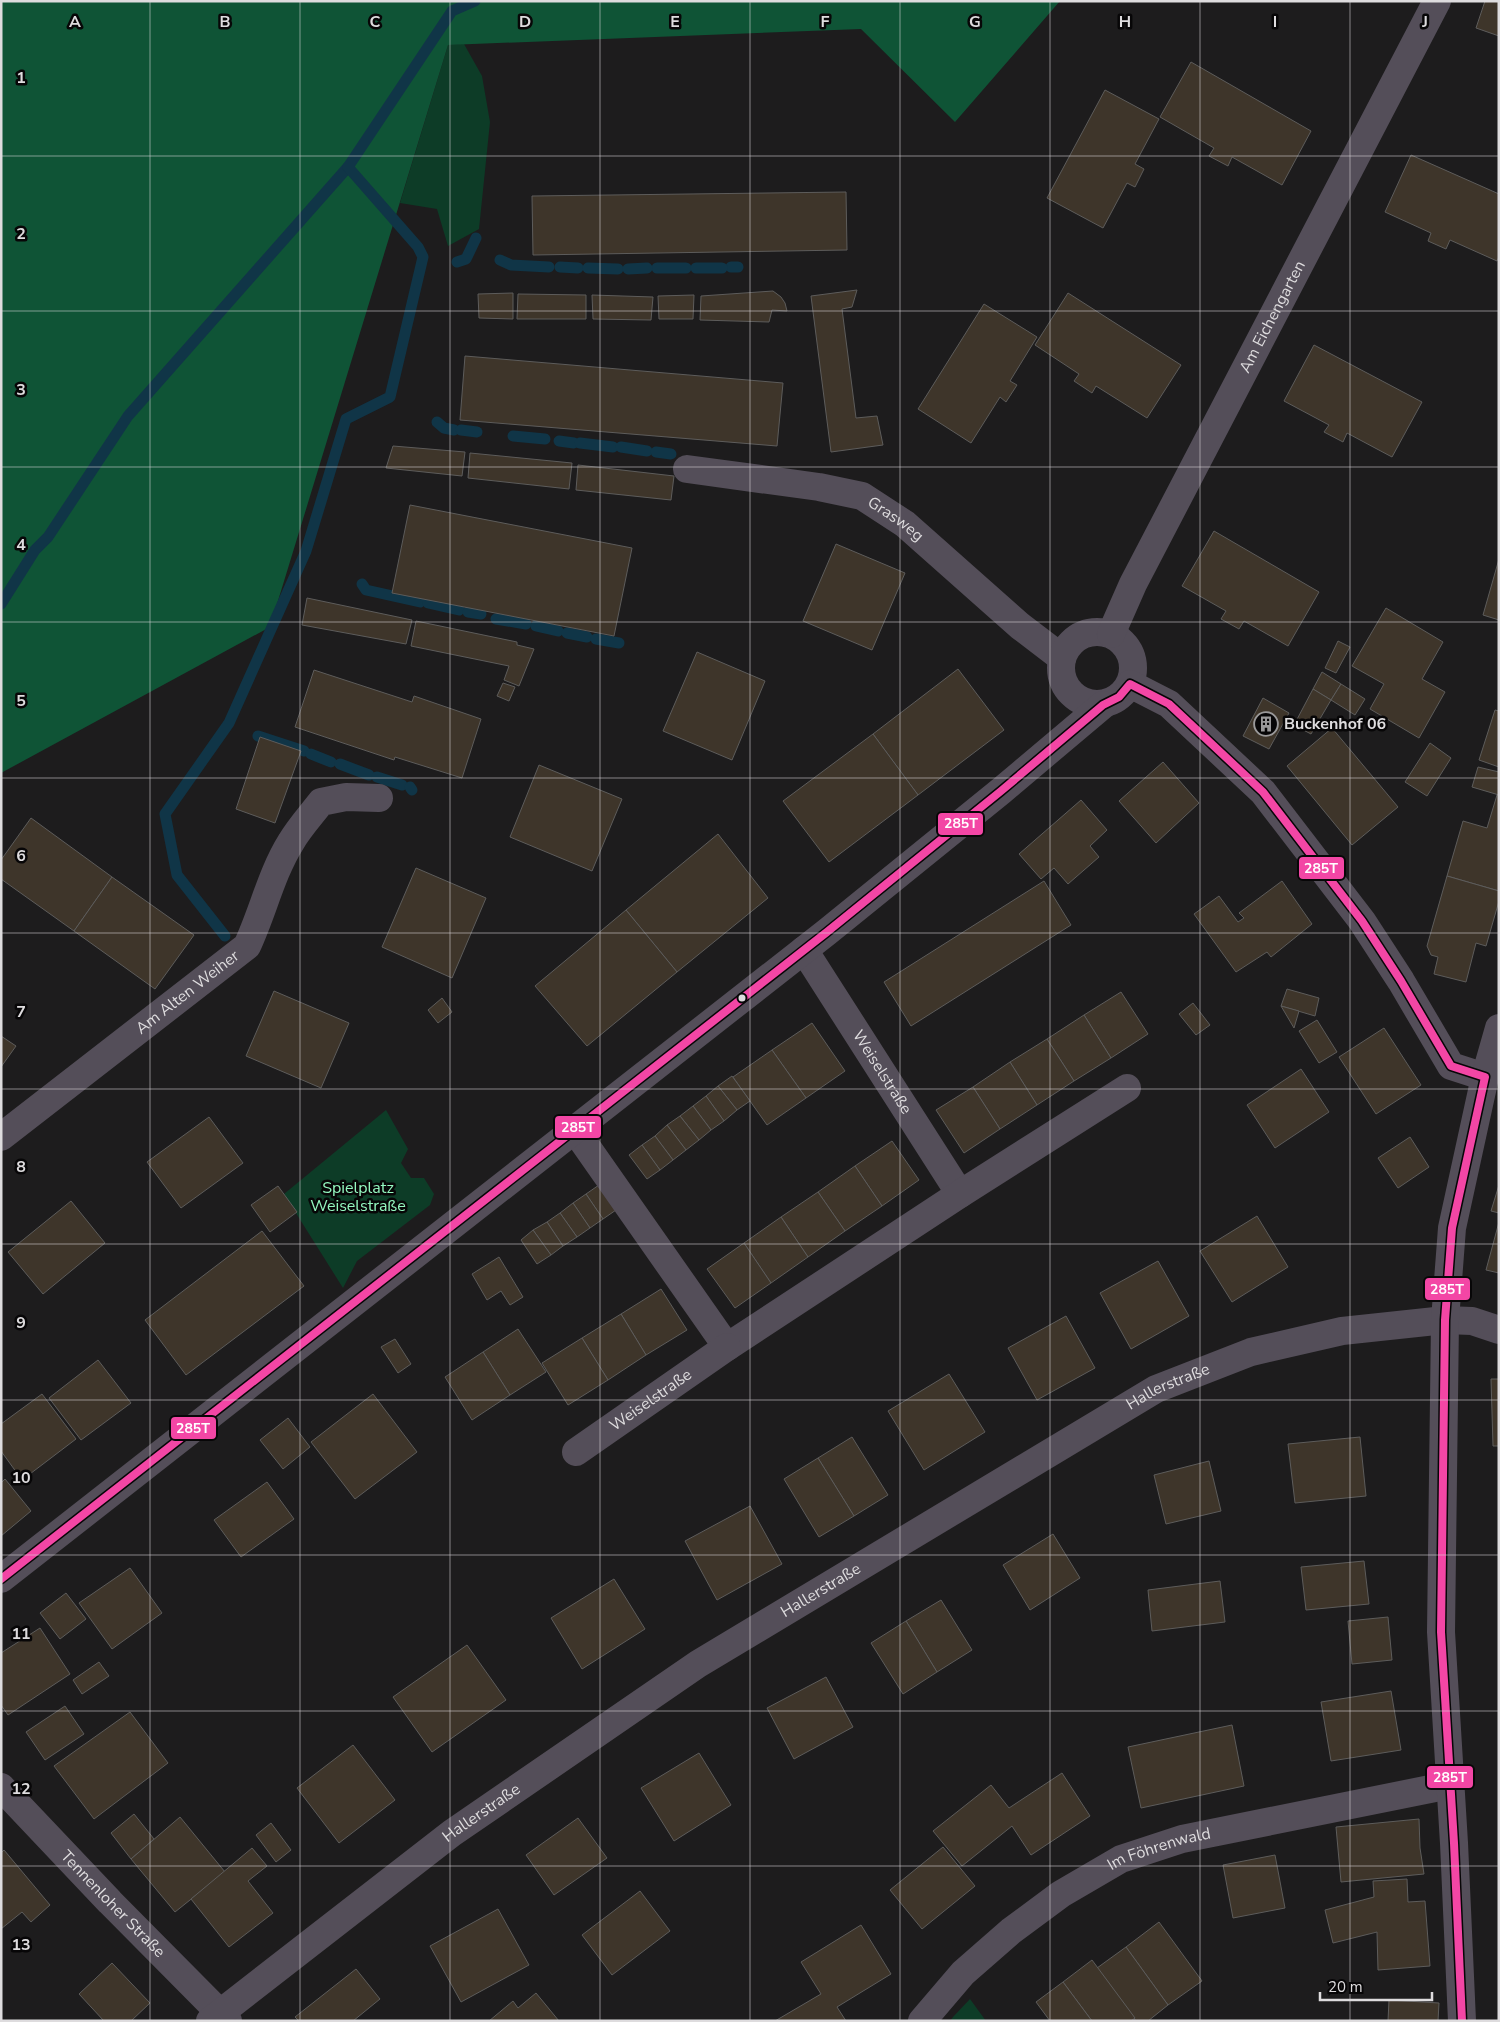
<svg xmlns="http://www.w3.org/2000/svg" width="1500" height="2022" viewBox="0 0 1500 2022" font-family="'Nunito Sans',sans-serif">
	<rect width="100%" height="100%" fill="#1d1c1d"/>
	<!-- green -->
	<g fill="#0d3c27">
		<polygon points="464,44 482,76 490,122 479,229 448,246 437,209 400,203 448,45"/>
		<polygon points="386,1110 408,1149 401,1163 411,1178 424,1178 434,1194 430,1205 357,1261 343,1288 284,1194"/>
		<polygon points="970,1999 986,2021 950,2021 953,2017"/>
	</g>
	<!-- forest -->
	<polygon fill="#0f5436" points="1,1 1060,1 955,122 861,29 448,45 270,627 1,773"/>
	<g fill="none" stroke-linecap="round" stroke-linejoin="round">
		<!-- stream -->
		<g stroke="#103547" stroke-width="11">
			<polyline points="500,260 511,265 549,267"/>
			<polyline points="457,262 466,259 476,238"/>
			<polyline points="560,267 578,268"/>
			<polyline points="731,267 738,267"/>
			<polyline points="588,268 618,269"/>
			<polyline points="657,268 686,268"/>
			<polyline points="696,268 722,268"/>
			<polyline points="628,269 647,268"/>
			<polyline points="437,422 444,428 454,430"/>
			<polyline points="461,430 477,432"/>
			<polyline points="513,436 545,439"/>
			<polyline points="559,441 574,443"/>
			<polyline points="580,443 613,447"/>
			<polyline points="621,447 647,451"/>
			<polyline points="656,452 671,454"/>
			<polyline points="362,584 366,590 420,602"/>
			<polyline points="428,603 459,610"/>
			<polyline points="1,604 35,550 48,537 128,416 348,167"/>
			<polyline points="468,612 481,614"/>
			<polyline points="496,619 526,624"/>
			<polyline points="536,626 558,631"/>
			<polyline points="567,633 587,637"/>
			<polyline points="596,639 619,643"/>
			<polyline points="258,736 304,751"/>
			<polyline points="311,754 331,762"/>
			<polyline points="340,764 369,775"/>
			<polyline points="377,777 402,785"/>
			<polyline points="410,787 412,790"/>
			<polyline points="225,936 177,875 165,814 229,723 306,551 346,419 390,397 423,257 418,247 348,167 452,11 475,1"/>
		</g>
	</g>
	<!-- building -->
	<g fill="#3e352a" stroke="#5d5c5b">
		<polygon points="1485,1 1499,1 1499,36 1476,28"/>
		<polygon points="1191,62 1311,131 1282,185 1232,157 1228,166 1209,156 1214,148 1160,117"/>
		<polygon points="1105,90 1159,119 1135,164 1144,169 1135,187 1127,183 1103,228 1047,198"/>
		<polygon points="1411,155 1499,194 1499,257 1497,261 1450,240 1446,249 1428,241 1431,233 1385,212"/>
		<polygon points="846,192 847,250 533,255 532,196"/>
		<polygon points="857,290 852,307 842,309 856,418 877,416 883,445 831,452 811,296"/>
		<polygon points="773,291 781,297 785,303 787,311 772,310 769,322 700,320 701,296"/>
		<polygon points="513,293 513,319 479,318 478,294"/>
		<polygon points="1068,293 1181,365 1147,418 1096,386 1092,393 1074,381 1079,374 1035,345"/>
		<polygon points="518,294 586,295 586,319 517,319"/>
		<polygon points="592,295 653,297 651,320 593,319"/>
		<polygon points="694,295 693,319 659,319 658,296"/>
		<polygon points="984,304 1037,337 1010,381 1017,385 1006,402 1000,397 971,443 918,409"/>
		<polygon points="1314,345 1422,402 1392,457 1347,433 1343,442 1324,432 1329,425 1284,401"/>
		<polygon points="465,356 783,383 777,446 460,420"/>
		<polygon points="393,446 465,452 462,476 386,468"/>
		<polygon points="470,453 572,463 569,489 468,478"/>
		<polygon points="578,465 674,476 671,500 576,490"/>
		<polygon points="410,505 632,548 614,636 392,593"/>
		<polygon points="1214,531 1319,592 1288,646 1244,621 1239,629 1221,619 1226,611 1182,586"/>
		<polygon points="836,544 905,573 872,650 803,621"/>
		<polygon points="1499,559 1499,620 1483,615"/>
		<polygon points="307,598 412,620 406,644 302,625"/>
		<polygon points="1386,608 1443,642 1422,679 1445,692 1419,738 1370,709 1384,684 1352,666"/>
		<polygon points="416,621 517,642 517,645 534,649 519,686 504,680 509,666 411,646"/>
		<polygon points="1338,641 1350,647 1336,673 1325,668"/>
		<polygon points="697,652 765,681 732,760 663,731"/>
		<polygon points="958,669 1004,730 918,795 873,734"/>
		<polygon points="314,670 412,702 414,696 481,719 462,778 395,757 394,760 295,727"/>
		<polygon points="1322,672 1341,684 1331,700 1313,689"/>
		<polygon points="503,683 515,687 509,701 497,696"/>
		<polygon points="1341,684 1365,699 1355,715 1331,700"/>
		<polygon points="1313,689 1331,700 1311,734 1294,725"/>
		<polygon points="1263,698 1289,713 1269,749 1243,736"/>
		<polygon points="1495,710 1499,711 1499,767 1479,760"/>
		<polygon points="1332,728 1398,807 1352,845 1287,766"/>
		<polygon points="873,734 918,795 829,862 783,801"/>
		<polygon points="260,737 301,751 275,823 236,809"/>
		<polygon points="1430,743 1451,758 1427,796 1405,782"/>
		<polygon points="1163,762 1199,803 1156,843 1119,801"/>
		<polygon points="539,765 622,799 592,871 510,837"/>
		<polygon points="1478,767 1499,772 1499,795 1472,787"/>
		<polygon points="1497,795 1499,795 1499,891 1447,876 1463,821 1487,828"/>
		<polygon points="1081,800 1107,830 1090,846 1099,857 1068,884 1054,868 1041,879 1019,854"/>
		<polygon points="31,818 112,877 74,931 1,879 1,860"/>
		<polygon points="718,834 768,898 677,972 626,910"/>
		<polygon points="416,868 486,898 452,978 382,947"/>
		<polygon points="1447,876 1499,891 1499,901 1486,946 1476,943 1466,982 1434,974 1438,957 1431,955 1427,946"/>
		<polygon points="112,877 194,935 155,989 74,931"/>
		<polygon points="1044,881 1071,925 911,1026 884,982"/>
		<polygon points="1282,881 1312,924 1271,957 1267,952 1236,972 1194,914 1219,896 1238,922 1244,918 1239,913"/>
		<polygon points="626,910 677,972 587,1046 535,986"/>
		<polygon points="1287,989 1319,998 1315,1016 1281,1006"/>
		<polygon points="274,991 349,1023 321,1088 246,1056"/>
		<polygon points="1121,992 1148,1034 1111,1058 1084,1015"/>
		<polygon points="442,998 452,1012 438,1023 428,1010"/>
		<polygon points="1193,1003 1210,1025 1196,1035 1179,1014"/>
		<polygon points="1281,1006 1299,1011 1294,1028"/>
		<polygon points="1084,1015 1111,1058 1074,1081 1047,1039"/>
		<polygon points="1317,1020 1337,1052 1319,1063 1299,1031"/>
		<polygon points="812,1023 845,1071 806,1098 772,1050"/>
		<polygon points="1384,1028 1421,1085 1376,1114 1339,1057"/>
		<polygon points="1,1036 16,1046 1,1067"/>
		<polygon points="1047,1039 1074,1081 1037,1105 1010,1062"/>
		<polygon points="772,1050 806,1098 767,1125 733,1077"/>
		<polygon points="1010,1062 1037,1105 1000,1129 973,1087"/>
		<polygon points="1301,1069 1329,1112 1275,1148 1247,1105"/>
		<polygon points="732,1076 750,1101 737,1110 718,1086"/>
		<polygon points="718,1086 737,1110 724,1121 706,1096"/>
		<polygon points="973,1087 1000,1129 964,1153 936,1110"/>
		<polygon points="706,1096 724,1121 711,1130 693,1106"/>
		<polygon points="693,1106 711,1130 699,1140 680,1116"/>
		<polygon points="680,1116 699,1140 686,1150 667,1125"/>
		<polygon points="209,1117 243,1163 181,1208 147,1162"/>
		<polygon points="667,1125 686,1150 673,1160 655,1136"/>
		<polygon points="655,1136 673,1160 660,1170 642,1145"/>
		<polygon points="1410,1137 1429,1167 1398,1188 1378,1158"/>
		<polygon points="892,1141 919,1180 882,1206 855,1166"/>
		<polygon points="642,1145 660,1170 647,1179 629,1155"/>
		<polygon points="855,1166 882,1206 845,1231 818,1192"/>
		<polygon points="599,1185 616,1210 603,1219 586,1194"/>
		<polygon points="1499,1185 1499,1213 1491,1211"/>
		<polygon points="278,1186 297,1212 270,1232 251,1205"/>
		<polygon points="818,1192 845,1231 808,1257 781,1217"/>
		<polygon points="586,1194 603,1219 590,1228 573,1203"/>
		<polygon points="71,1201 105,1243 43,1294 8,1252"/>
		<polygon points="573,1203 590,1228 577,1237 560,1213"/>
		<polygon points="560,1213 577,1237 563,1246 547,1222"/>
		<polygon points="1257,1216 1288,1267 1232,1302 1200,1251"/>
		<polygon points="781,1217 808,1257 771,1283 744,1243"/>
		<polygon points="547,1222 563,1246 551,1255 533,1230"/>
		<polygon points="1499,1222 1499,1273 1486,1270"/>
		<polygon points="533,1230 551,1255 537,1264 521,1240"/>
		<polygon points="262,1231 304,1286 186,1375 145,1320"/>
		<polygon points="744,1243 771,1283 735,1308 707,1269"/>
		<polygon points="499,1257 523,1297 510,1305 501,1291 487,1300 472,1274"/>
		<polygon points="1158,1261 1189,1316 1131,1349 1100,1293"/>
		<polygon points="661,1289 687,1330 646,1355 621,1314"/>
		<polygon points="621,1314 646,1355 608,1380 582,1338"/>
		<polygon points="1066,1316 1095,1368 1037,1400 1008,1348"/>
		<polygon points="518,1329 546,1372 510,1395 483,1352"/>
		<polygon points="582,1338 608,1380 568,1405 542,1363"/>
		<polygon points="395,1339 411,1364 398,1373 381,1347"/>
		<polygon points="483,1352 510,1395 472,1420 445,1377"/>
		<polygon points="98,1360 131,1403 81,1440 49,1398"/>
		<polygon points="949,1374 985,1432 924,1470 888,1411"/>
		<polygon points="1491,1379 1499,1379 1499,1446 1493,1446"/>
		<polygon points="42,1394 76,1439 22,1480 1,1451 1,1424"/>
		<polygon points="373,1394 417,1452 355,1499 311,1442"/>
		<polygon points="288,1418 310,1447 283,1469 260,1440"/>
		<polygon points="852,1437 888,1495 854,1516 818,1458"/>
		<polygon points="1360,1437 1366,1496 1295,1503 1288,1444"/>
		<polygon points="818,1458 854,1516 819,1537 784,1479"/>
		<polygon points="1209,1461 1221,1511 1166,1524 1154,1475"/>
		<polygon points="5,1479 31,1511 1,1536 1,1483"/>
		<polygon points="267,1482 294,1519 241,1557 214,1520"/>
		<polygon points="750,1506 782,1564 717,1600 685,1541"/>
		<polygon points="1053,1534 1080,1578 1030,1610 1003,1565"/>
		<polygon points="1364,1561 1369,1604 1306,1610 1301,1567"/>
		<polygon points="130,1568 162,1613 112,1649 79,1603"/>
		<polygon points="614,1579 645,1629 582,1669 551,1618"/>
		<polygon points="1220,1581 1225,1622 1152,1631 1148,1590"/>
		<polygon points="66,1593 86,1619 60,1639 40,1613"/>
		<polygon points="941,1600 972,1650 937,1672 906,1621"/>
		<polygon points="1388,1617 1392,1660 1352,1664 1348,1621"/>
		<polygon points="906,1621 937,1672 903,1694 871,1643"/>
		<polygon points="40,1628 70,1674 8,1715 1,1705 1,1653"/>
		<polygon points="467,1645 506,1700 432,1752 393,1697"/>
		<polygon points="99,1662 109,1676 82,1694 73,1680"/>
		<polygon points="826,1677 853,1727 794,1759 767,1708"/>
		<polygon points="1391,1691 1401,1750 1331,1761 1321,1702"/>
		<polygon points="65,1706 84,1734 45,1760 26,1732"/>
		<polygon points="130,1712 168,1763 94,1819 54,1766"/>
		<polygon points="1232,1725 1244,1786 1141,1808 1128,1747"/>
		<polygon points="353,1745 395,1800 339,1843 297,1788"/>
		<polygon points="699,1753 731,1805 674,1841 641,1788"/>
		<polygon points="1062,1773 1090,1816 1031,1855 1012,1826 962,1866 933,1831 991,1785 1009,1808"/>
		<polygon points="134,1814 154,1839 131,1859 111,1833"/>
		<polygon points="180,1817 225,1872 175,1912 131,1859"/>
		<polygon points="578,1818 607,1858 554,1895 526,1855"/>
		<polygon points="1419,1819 1420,1848 1424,1874 1341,1882 1336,1827"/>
		<polygon points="271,1823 291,1850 276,1862 256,1835"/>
		<polygon points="943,1847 975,1886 922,1929 890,1890"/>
		<polygon points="252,1848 267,1866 248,1881 273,1913 229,1947 191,1899"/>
		<polygon points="4,1850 50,1905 31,1922 22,1912 1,1929 1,1853"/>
		<polygon points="1275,1855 1285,1908 1233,1918 1223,1865"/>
		<polygon points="1407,1879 1408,1902 1425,1901 1430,1966 1378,1970 1377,1932 1333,1943 1325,1910 1374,1897 1373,1881"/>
		<polygon points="640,1891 670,1931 612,1975 582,1935"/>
		<polygon points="498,1909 529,1965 461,2002 430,1946"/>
		<polygon points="1159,1922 1202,1981 1168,2005 1126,1947"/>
		<polygon points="861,1925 891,1974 837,2007 846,2021 775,2021 821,1994 801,1962"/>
		<polygon points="1126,1947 1168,2005 1148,2021 1136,2021 1097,1968"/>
		<polygon points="1092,1960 1135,2018 1131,2021 1092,2021 1063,1982"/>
		<polygon points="112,1963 150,2003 131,2021 104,2021 79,1994"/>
		<polygon points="356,1969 380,1999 353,2021 299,2021 295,2017"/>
		<polygon points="1063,1982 1092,2021 1050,2021 1036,2002"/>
		<polygon points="536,1993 559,2021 489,2021 513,2001 518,2008"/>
		<polygon points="1389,2000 1439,2003 1438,2021 1388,2021"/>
	</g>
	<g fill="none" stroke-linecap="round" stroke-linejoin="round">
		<!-- street -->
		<g stroke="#544e59" stroke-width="28">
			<path id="s1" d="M687 469 819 487 862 496 905 524 1020 626 1062 658"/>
			<circle cx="1097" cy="668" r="36"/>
			<path id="s2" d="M1111 634 1133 584 1437 1"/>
			<polyline points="1130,684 1169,704 1263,792 1362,921 1401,981 1451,1066 1485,1077"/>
			<path id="s3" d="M804 950 960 1194"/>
			<polyline points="575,1130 727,1347 960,1194 1127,1088"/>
			<path id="s4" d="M1 1137 247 946C263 912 271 874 291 842 299 828 311 815 321 802L346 797 379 798"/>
			<path id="s5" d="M576 1452 727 1347"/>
			<polyline points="1,1579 827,932 1001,791 1103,705"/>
			<path id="s6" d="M1 1787 110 1902 228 2021"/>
			<path id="s7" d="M210 2021 452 1833 698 1664 1156 1389 1251 1352 1342 1331 1445 1320 1472 1321 1499 1330"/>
			<path id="s8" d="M922 2021 963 1973 1011 1931 1061 1894 1121 1859 1182 1839 1450 1785"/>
			<polyline points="1462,2021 1454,1843 1441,1632 1445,1320 1452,1228 1485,1077 1499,1028"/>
		</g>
		<!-- bus-1 casing -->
		<g stroke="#070607" stroke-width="11">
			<polyline id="bus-1" points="1,1579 827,932 1001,791 1103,705 1119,697 1130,684 1169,704 1263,792 1362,921 1401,981 1451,1066 1485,1077 1452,1228 1445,1320 1441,1632 1454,1843 1462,2021"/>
		</g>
		<!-- bus-1 -->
		<use href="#bus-1" stroke="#f346a5" stroke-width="8"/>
	</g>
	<!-- grid -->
	<path fill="none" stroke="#dedcde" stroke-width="1" stroke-opacity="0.55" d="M150 1V2021M300 1V2021M450 1V2021M600 1V2021M750 1V2021M900 1V2021M1050 1V2021M1200 1V2021M1350 1V2021M1 156H1499M1 311H1499M1 467H1499M1 622H1499M1 778H1499M1 933H1499M1 1089H1499M1 1244H1499M1 1400H1499M1 1555H1499M1 1711H1499M1 1866H1499"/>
	<!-- icons -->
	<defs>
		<g id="building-ring" transform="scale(1.25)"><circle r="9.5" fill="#070607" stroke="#9a999a" stroke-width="1.5"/><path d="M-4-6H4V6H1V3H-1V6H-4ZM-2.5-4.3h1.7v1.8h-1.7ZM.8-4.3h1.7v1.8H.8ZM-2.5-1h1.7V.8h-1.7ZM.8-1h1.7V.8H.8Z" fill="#9a999a"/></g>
	</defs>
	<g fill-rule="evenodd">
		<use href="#building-ring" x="1266" y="724"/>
	</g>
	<!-- markers -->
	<circle fill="#dedcde" stroke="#070607" stroke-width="2" cx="742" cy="998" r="4.5"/>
	<g text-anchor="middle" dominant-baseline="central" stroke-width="5" stroke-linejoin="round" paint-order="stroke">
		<!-- street labels -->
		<g font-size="16" fill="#dedcde" stroke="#070607">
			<text stroke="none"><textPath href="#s2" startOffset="356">Am Eichengarten</textPath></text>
			<text stroke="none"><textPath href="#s1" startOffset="218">Grasweg</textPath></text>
			<text stroke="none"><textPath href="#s4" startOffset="236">Am Alten Weiher</textPath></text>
			<text stroke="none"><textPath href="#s3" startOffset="145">Weiselstraße</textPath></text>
			<text stroke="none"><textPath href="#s7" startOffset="1151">Hallerstraße</textPath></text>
			<text stroke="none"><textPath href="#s5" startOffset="91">Weiselstraße</textPath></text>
			<text stroke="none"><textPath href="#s7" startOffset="748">Hallerstraße</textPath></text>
			<text stroke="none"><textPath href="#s7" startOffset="342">Hallerstraße</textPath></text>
			<text stroke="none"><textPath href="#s8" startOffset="298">Im Föhrenwald</textPath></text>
			<text stroke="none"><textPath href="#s6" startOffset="162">Tennenloher Straße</textPath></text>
		</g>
		<!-- poi labels -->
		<g font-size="16" font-weight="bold" fill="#dedcde" stroke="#070607" text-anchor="start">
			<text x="1284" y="724">Buckenhof 06</text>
		</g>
		<!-- park labels -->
		<g font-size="16" fill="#94f8c0" stroke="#070607">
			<text x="358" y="1188">Spielplatz<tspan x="358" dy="18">Weiselstraße</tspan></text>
		</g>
	</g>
	<g font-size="16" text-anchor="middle" font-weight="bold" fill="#dedcde" stroke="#070607" stroke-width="5" stroke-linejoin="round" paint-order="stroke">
		<text x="75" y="27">A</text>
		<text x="225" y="27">B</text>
		<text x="375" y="27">C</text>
		<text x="525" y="27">D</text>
		<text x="675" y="27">E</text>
		<text x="825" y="27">F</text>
		<text x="975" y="27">G</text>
		<text x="1125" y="27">H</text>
		<text x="1275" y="27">I</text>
		<text x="1425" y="27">J</text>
		<text x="21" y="83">1</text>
		<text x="21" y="239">2</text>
		<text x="21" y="395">3</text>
		<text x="21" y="550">4</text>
		<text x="21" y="706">5</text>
		<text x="21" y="861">6</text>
		<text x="21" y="1017">7</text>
		<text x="21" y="1172">8</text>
		<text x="21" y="1328">9</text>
		<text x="21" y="1483">10</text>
		<text x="21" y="1639">11</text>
		<text x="21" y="1794">12</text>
		<text x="21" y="1950">13</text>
	</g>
	<g stroke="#070607" stroke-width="2">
		<rect x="937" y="812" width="47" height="24" rx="5" fill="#f346a5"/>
		<rect x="1298" y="856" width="47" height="24" rx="5" fill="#f346a5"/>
		<rect x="554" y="1115" width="48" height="24" rx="5" fill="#f346a5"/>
		<rect x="1424" y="1277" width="47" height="24" rx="5" fill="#f346a5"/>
		<rect x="170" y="1416" width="47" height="24" rx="5" fill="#f346a5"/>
		<rect x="1426" y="1765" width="48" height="24" rx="5" fill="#f346a5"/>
	</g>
	<g font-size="14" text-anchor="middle" font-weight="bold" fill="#fff">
		<text x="961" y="828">285T</text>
		<text x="1321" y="873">285T</text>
		<text x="578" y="1132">285T</text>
		<text x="1447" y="1294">285T</text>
		<text x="193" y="1433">285T</text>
		<text x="1450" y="1782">285T</text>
	</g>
	<!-- border -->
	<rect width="1500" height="2022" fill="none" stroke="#dedcde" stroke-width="5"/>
	<!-- scale -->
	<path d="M1320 1992v8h112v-8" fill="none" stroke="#dedcde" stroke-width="2.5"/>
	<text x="1328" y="1992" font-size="15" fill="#dedcde" stroke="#070607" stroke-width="4" paint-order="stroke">20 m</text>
</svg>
